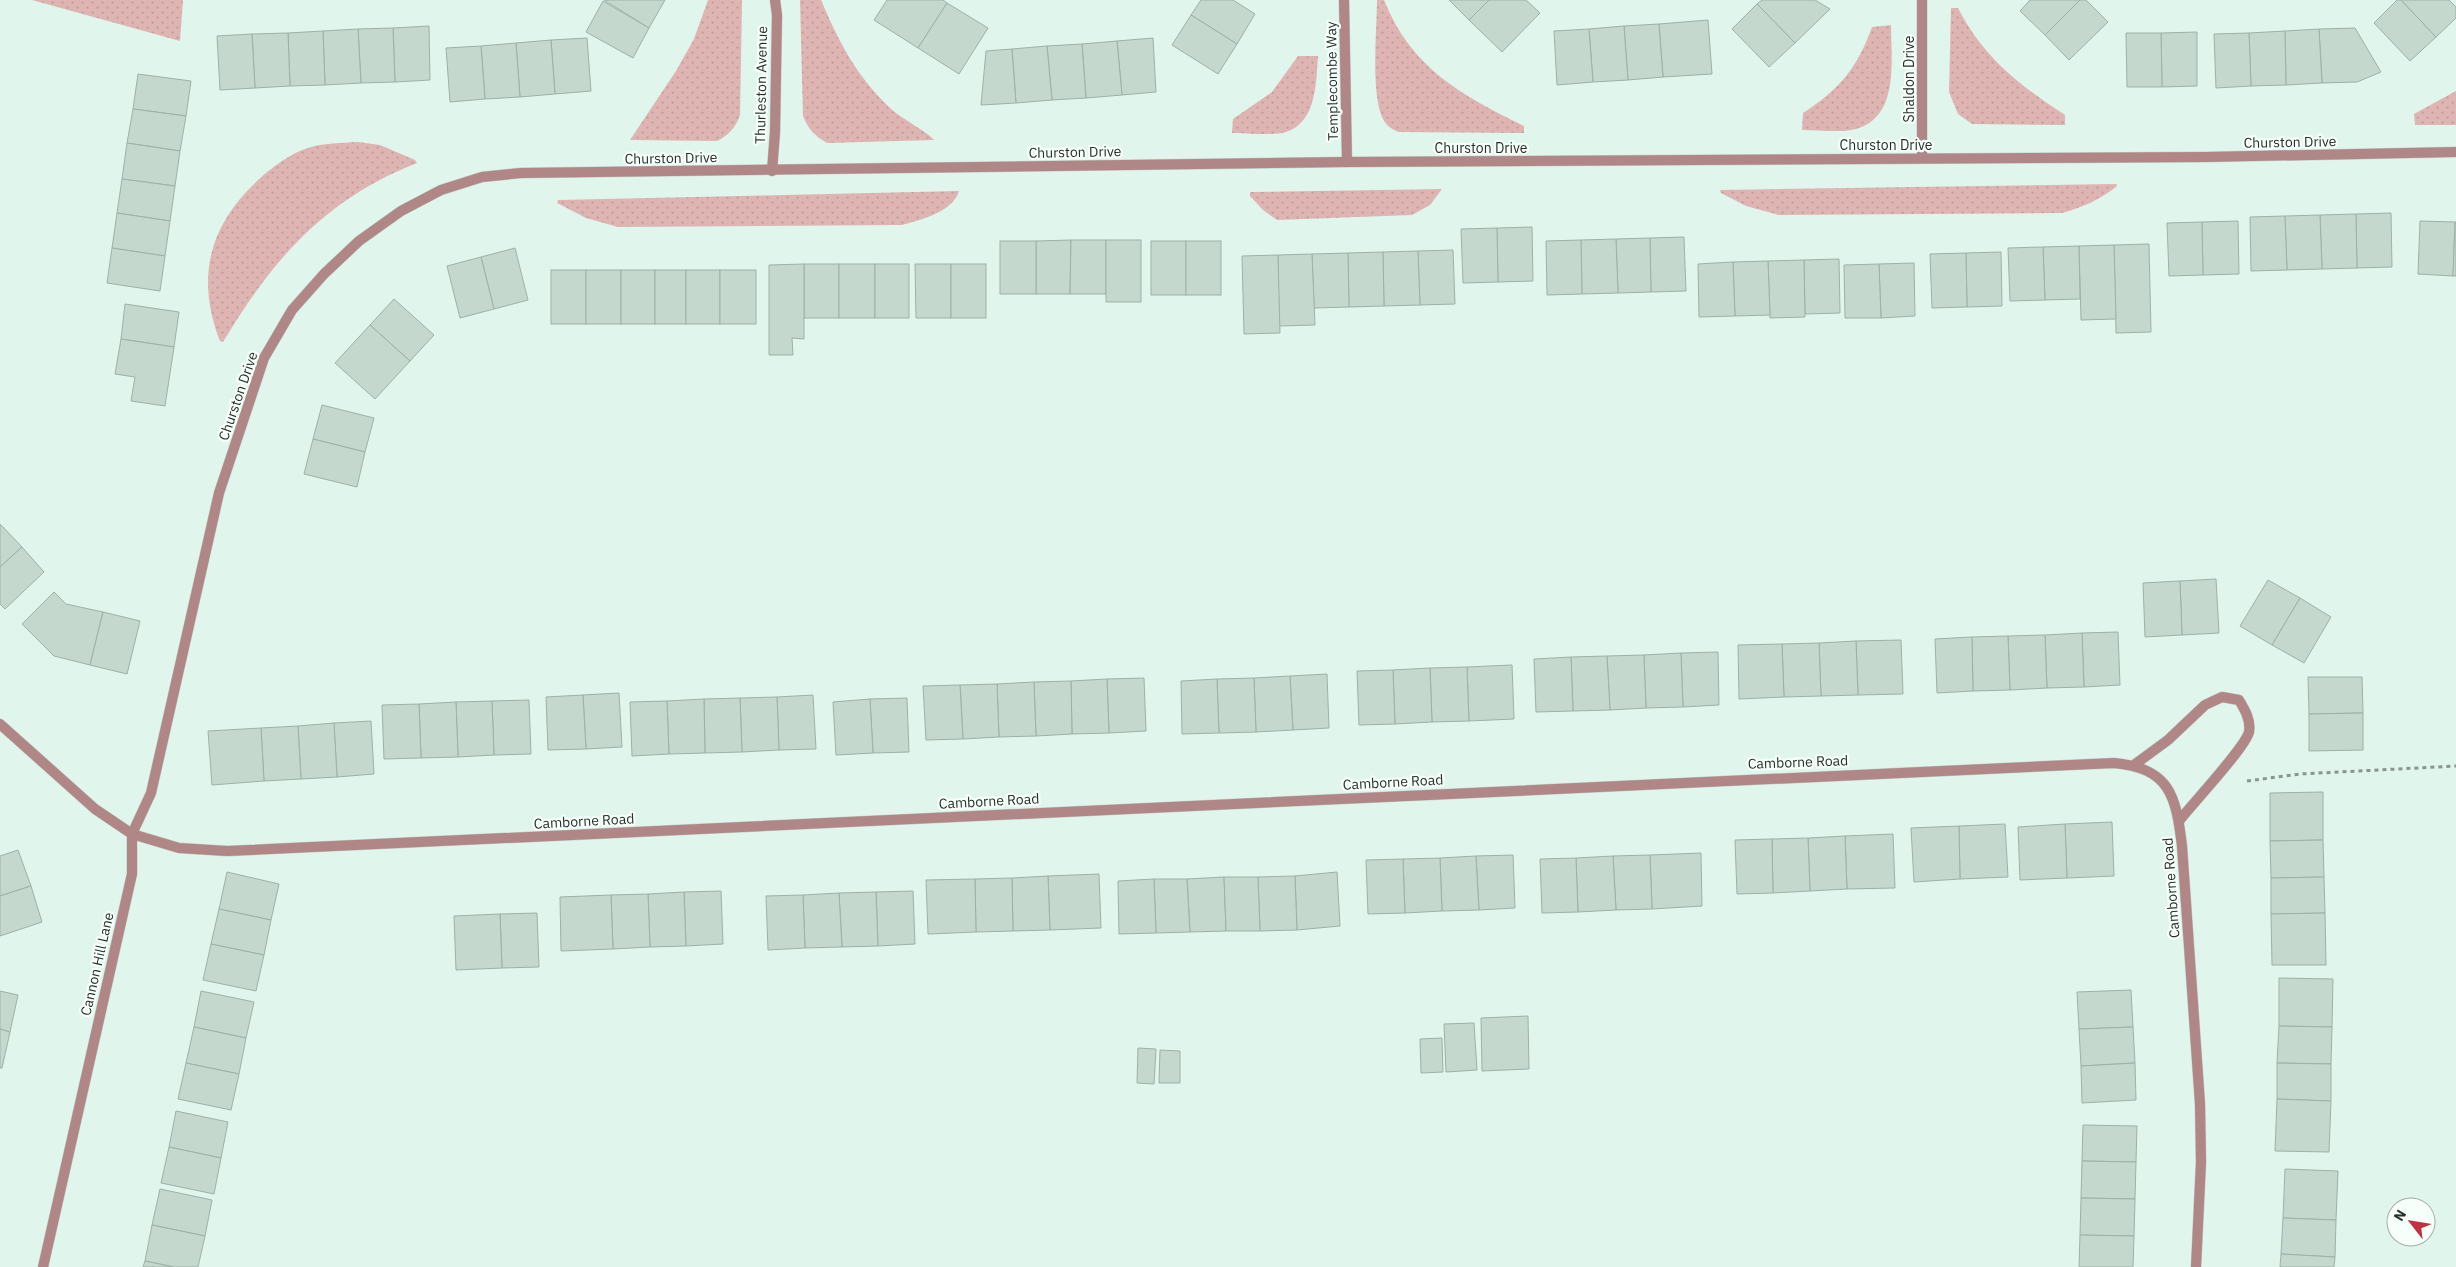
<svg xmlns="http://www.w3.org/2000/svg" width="2456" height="1267" viewBox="0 0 2456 1267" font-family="'IBM Plex Sans',sans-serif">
	<defs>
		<pattern id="grass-dots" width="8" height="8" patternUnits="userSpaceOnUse" patternTransform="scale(1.25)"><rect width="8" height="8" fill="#deb5b3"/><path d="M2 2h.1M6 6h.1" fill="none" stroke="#be9c9a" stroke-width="1.8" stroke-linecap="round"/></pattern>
	</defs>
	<rect width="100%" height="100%" fill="#e0f5eb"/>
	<!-- grass -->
	<g fill="url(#grass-dots)">
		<polygon points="32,0 183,0 180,41"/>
		<path d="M708 0H742L740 115C736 127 729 135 717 141L630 140 676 71 694 39Z"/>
		<path d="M800 0H821C839 42 855 74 889 107 899 117 929 133 934 140L827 143C815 136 808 129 803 116Z"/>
		<path d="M1377 0H1384C1411 68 1461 95 1524 126V133L1399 132C1393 130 1388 127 1384 121 1370 97 1377 29 1377 0Z"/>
		<path d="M1951 8H1958C1983 57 2020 86 2065 115V125L1972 124 1958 114 1949 92Z"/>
		<path d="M1891 25C1891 59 1900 117 1856 129 1840 133 1819 130 1802 130L1803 113C1839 90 1858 67 1872 27Z"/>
		<path d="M1298 56H1318C1316 82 1317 122 1286 132 1273 136 1246 133 1232 133L1233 119 1272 92Z"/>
		<polygon points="2456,91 2456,125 2415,125 2414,114"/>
		<path d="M358 142 380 145 415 160 417 163C325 199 272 260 223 342L220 341C196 279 208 227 257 181 271 168 289 154 308 148 323 143 342 143 358 142Z"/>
		<path d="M2117 184 2116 187C2099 200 2083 207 2062 213L1779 215 1746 206 1721 193 1720 190Z"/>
		<polygon points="1442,189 1430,205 1412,215 1277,220 1263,210 1250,196 1250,192"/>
		<path d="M959 191C953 212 920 220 902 225L618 227 586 218 557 203 558 200Z"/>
	</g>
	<!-- building -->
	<g fill="#c4d8ce" stroke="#9eb1a7">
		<polygon points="604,0 665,0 649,28"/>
		<polygon points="887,0 943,0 947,3 918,48 874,20"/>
		<polygon points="1201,0 1233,0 1255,14 1237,44 1191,15"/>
		<polygon points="1449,0 1489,0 1469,20"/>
		<polygon points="1489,0 1526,0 1540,13 1502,52 1469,20"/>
		<polygon points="1762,0 1815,0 1830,9 1795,43 1757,4"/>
		<polygon points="2030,0 2080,0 2045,35 2020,11"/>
		<polygon points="2080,0 2086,0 2108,22 2069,60 2045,35"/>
		<polygon points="2397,0 2401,0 2436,37 2410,61 2374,23"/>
		<polygon points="2401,0 2449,0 2456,7 2456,18 2436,37"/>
		<polygon points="603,1 649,28 633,58 586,32"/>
		<polygon points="947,3 988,28 959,74 918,48"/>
		<polygon points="1757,4 1795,43 1769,67 1732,29"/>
		<polygon points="1191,15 1237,44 1218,74 1172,45"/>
		<polygon points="1708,20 1712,74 1663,77 1659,24"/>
		<polygon points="1659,24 1663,77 1628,80 1624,26"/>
		<polygon points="429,26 430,80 395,82 393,28"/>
		<polygon points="1624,26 1628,80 1593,82 1589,29"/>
		<polygon points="393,28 395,82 361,83 358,29"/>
		<polygon points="2355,28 2381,72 2357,82 2322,83 2319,29"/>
		<polygon points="358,29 361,83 325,85 323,31"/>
		<polygon points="1589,29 1593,82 1557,85 1554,31"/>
		<polygon points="2319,29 2322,83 2286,85 2285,31"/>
		<polygon points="323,31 325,85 290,86 288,33"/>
		<polygon points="2285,31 2286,85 2251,86 2249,33"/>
		<polygon points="2197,32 2197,86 2162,87 2161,33"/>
		<polygon points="288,33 290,86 255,88 252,34"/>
		<polygon points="2126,33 2161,33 2162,87 2127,87"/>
		<polygon points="2249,33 2251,86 2216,88 2214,34"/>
		<polygon points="252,34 255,88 220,90 217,36"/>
		<polygon points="587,38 591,91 555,94 551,40"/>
		<polygon points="1153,38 1156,92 1122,95 1117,41"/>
		<polygon points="551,40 555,94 520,97 516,43"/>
		<polygon points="1117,41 1122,95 1086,98 1082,44"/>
		<polygon points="516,43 520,97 485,99 481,46"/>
		<polygon points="1082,44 1086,98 1052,100 1047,46"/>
		<polygon points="481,46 485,99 450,102 446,48"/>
		<polygon points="1047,46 1052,100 1016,103 1012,49"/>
		<polygon points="1012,49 1016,103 981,105 986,51"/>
		<polygon points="138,74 191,81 186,116 133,109"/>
		<polygon points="133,109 186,116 180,151 127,143"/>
		<polygon points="127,143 180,151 175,186 122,179"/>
		<polygon points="122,179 175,186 170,221 117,213"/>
		<polygon points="117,213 170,221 165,256 112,248"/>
		<polygon points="2391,213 2392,267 2357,268 2356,214"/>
		<polygon points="2356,214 2357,268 2322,269 2320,215"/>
		<polygon points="2320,215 2322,269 2287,270 2285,216"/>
		<polygon points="2285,216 2287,270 2251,271 2250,217"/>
		<polygon points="2238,221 2239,274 2203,275 2202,222"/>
		<polygon points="2420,221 2455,222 2453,276 2418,274"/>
		<polygon points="2202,222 2203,275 2169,276 2167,223"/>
		<polygon points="2455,222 2456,222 2456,276 2453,276"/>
		<polygon points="1532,227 1533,281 1498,282 1497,228"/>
		<polygon points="1497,228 1498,282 1463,283 1461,229"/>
		<polygon points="1684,237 1686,291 1651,292 1650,238"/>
		<polygon points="1650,238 1651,292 1618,293 1616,239"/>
		<polygon points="1616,239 1618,293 1582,294 1581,240"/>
		<polygon points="1071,240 1070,294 1036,294 1036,241"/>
		<polygon points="1071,240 1106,240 1106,294 1070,294"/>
		<rect x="1106" y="240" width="35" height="62"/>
		<polygon points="1581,240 1582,294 1547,295 1546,241"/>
		<rect x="1000" y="241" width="36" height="53"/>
		<rect x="1151" y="241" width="35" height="54"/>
		<rect x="1186" y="241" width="35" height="54"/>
		<polygon points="2149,244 2151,332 2116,333 2114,245"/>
		<polygon points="2114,245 2116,319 2081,320 2079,246"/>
		<polygon points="2079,246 2080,299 2045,300 2043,247"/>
		<polygon points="2043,247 2045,300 2010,301 2008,248"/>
		<polygon points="112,248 165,256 160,291 107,283"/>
		<polygon points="515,248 528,300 494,309 481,257"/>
		<polygon points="1453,250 1455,304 1420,305 1418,251"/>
		<polygon points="1418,251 1420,305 1384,306 1383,252"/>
		<polygon points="1383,252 1384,306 1349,307 1348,253"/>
		<polygon points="2001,252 2002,306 1967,307 1966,253"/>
		<polygon points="1348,253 1349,307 1314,308 1312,254"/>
		<polygon points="1966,253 1967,307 1932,308 1930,254"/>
		<polygon points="1312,254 1315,325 1279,326 1278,255"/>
		<polygon points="1278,255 1280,333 1244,334 1242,256"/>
		<polygon points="481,257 494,309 460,318 447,266"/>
		<polygon points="1839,259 1840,313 1805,314 1804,260"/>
		<polygon points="1804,260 1805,317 1770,318 1768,261"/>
		<polygon points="1768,261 1770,315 1735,316 1733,262"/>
		<polygon points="1733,262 1735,316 1699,317 1698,264"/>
		<polygon points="1914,263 1915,316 1881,318 1879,264"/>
		<rect x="804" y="264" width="35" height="54"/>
		<polygon points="804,264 804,339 792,338 793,355 769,355 769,265"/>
		<rect x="839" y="264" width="36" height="54"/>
		<rect x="875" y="264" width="34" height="54"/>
		<polygon points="915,264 951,264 951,318 916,318"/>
		<rect x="951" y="264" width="35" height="54"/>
		<polygon points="1879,264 1881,318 1845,318 1844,265"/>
		<rect x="551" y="270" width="35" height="54"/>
		<rect x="586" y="270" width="35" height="54"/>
		<rect x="621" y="270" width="34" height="54"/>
		<rect x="655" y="270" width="31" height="54"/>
		<rect x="686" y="270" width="34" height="54"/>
		<rect x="720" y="270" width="36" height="54"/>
		<polygon points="394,299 434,335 410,361 370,325"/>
		<polygon points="125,304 179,312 174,347 121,339"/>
		<polygon points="370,325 410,361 375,399 335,363"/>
		<polygon points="121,339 174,347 165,406 131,401 135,377 115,374"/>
		<polygon points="322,405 374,418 365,452 313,439"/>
		<polygon points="313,439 365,452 357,487 304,474"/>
		<polygon points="0,524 22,547 0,567"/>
		<polygon points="22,547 44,572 5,609 0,604 0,567"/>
		<polygon points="2216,579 2219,633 2182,635 2180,581"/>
		<polygon points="2268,580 2300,598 2272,645 2240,626"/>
		<polygon points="2180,581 2182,635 2145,637 2143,583"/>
		<polygon points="54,592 66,604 103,612 90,665 54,656 22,624"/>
		<polygon points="2300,598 2331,617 2304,663 2272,645"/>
		<polygon points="103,612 140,621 127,674 90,665"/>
		<polygon points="2118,632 2120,685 2084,687 2082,633"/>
		<polygon points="2082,633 2084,687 2047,688 2045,635"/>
		<polygon points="2045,635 2047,688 2010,690 2008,636"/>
		<polygon points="2008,636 2010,690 1973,691 1972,637"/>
		<polygon points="1972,637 1973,691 1937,693 1935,639"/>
		<polygon points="1901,640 1903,694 1858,695 1856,641"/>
		<polygon points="1856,641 1858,695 1821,696 1819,643"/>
		<polygon points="1819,643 1821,696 1784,697 1782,644"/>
		<polygon points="1782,644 1784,697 1739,699 1738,645"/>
		<polygon points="1718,652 1719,705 1683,707 1681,653"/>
		<polygon points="1681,653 1683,707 1646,708 1644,655"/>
		<polygon points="1644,655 1646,708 1610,710 1607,656"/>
		<polygon points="1607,656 1610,710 1573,711 1571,657"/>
		<polygon points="1571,657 1573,711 1536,712 1534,659"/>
		<polygon points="1512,665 1514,719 1469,721 1467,667"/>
		<polygon points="1467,667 1469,721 1432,722 1430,668"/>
		<polygon points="1430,668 1432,722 1395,724 1393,670"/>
		<polygon points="1393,670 1395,724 1359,725 1357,671"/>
		<polygon points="1327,674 1329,728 1293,730 1290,676"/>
		<polygon points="1290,676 1293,730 1256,732 1254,678"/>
		<polygon points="2308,677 2362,677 2363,713 2309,714"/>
		<polygon points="1144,678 1146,731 1109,733 1107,679"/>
		<polygon points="1254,678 1256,732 1219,733 1217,679"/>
		<polygon points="1107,679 1109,733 1072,734 1071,681"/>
		<polygon points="1217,679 1219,733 1182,734 1181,681"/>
		<polygon points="1071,681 1072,734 1036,736 1034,682"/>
		<polygon points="1034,682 1036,736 999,737 997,684"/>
		<polygon points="997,684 999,737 963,739 960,685"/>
		<polygon points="960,685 963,739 926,740 923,686"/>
		<polygon points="619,693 622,747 586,749 583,695"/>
		<polygon points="583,695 586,749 548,750 546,697"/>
		<polygon points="813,695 816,749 779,750 777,697"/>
		<polygon points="777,697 779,750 742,752 740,698"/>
		<polygon points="740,698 742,752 705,753 704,699"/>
		<polygon points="907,698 909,752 873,753 870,699"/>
		<polygon points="704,699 705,753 669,754 667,701"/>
		<polygon points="870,699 873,753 836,755 833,702"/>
		<polygon points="529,700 531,754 494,755 492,701"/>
		<polygon points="492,701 494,755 458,757 456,702"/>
		<polygon points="667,701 669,754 632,756 630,702"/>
		<polygon points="456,702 458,757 421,758 419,704"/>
		<polygon points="419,704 421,758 384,759 382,705"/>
		<polygon points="2363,713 2363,750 2309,751 2309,714"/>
		<polygon points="371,721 374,774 337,777 334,723"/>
		<polygon points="334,723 337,777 301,779 298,726"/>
		<polygon points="298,726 301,779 264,781 261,728"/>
		<polygon points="261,728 264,781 212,785 208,731"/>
		<polygon points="2323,792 2323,840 2270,841 2270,793"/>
		<polygon points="2112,822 2114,876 2067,878 2065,824"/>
		<polygon points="2005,824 2008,877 1960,879 1959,826"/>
		<polygon points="2065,824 2067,878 2020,880 2018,827"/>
		<polygon points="1959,826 1960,879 1914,882 1911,828"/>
		<polygon points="1893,834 1895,888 1847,889 1845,836"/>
		<polygon points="1845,836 1847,889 1810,891 1808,838"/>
		<polygon points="1808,838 1810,891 1773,893 1772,839"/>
		<polygon points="1772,839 1773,893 1737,894 1735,840"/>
		<polygon points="2323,840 2324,877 2271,878 2270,841"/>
		<polygon points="18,850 31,886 0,896 0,856"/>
		<polygon points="1701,853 1702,906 1652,909 1650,855"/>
		<polygon points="1513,855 1515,908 1479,910 1476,856"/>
		<polygon points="1650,855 1652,909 1616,910 1613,856"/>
		<polygon points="1476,856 1479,910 1442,911 1440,858"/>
		<polygon points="1613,856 1616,910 1578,912 1576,858"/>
		<polygon points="1440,858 1442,911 1405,913 1403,859"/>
		<polygon points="1576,858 1578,912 1542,913 1540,859"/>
		<polygon points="1403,859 1405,913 1368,914 1366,860"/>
		<polygon points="227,872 279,884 271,920 219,909"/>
		<polygon points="1337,872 1340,926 1297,930 1295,876"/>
		<polygon points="1099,874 1101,928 1050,930 1048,876"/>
		<polygon points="1048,876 1050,930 1013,931 1012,878"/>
		<polygon points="1295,876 1297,930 1260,931 1258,877"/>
		<polygon points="1224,877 1226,931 1190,932 1187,879"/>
		<polygon points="1224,877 1258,877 1260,931 1226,931"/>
		<polygon points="2324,877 2325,913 2271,914 2271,878"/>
		<polygon points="1012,878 1013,931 976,932 975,879"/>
		<polygon points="975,879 976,932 928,934 926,880"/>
		<polygon points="1154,879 1187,879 1190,932 1156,933"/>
		<polygon points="1154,879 1156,933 1119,934 1118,881"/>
		<polygon points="31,886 42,922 0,936 0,896"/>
		<polygon points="721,891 723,944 686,946 684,892"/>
		<polygon points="913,891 915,944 878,946 876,892"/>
		<polygon points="684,892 686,946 650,947 648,894"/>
		<polygon points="876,892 878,946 842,947 839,893"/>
		<polygon points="839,893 842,947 805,948 803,895"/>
		<polygon points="648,894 650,947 613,949 611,895"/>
		<polygon points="611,895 613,949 561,951 560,897"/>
		<polygon points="803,895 805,948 768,950 766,896"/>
		<polygon points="219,909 271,920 264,955 211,944"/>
		<polygon points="537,913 539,967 502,968 500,914"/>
		<polygon points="2325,913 2326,965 2272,965 2271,914"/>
		<polygon points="500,914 502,968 456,970 454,916"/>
		<polygon points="211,944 264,955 256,991 203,980"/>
		<polygon points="2279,978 2333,979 2332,1027 2279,1026"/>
		<polygon points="2131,990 2133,1027 2079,1029 2077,992"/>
		<polygon points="0,991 18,995 10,1032 0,1029"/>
		<polygon points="201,991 254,1002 246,1038 194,1027"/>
		<polygon points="1528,1016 1529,1069 1482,1071 1481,1018"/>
		<polygon points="1474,1023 1477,1070 1446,1072 1444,1024"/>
		<polygon points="2279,1026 2332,1027 2331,1064 2277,1063"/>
		<polygon points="194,1027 246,1038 239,1074 186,1063"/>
		<polygon points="2133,1027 2135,1063 2081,1066 2079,1029"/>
		<polygon points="0,1029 10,1032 2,1068 0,1068"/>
		<polygon points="1442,1038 1443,1072 1421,1073 1420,1039"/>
		<polygon points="1138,1048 1156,1049 1154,1084 1137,1083"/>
		<polygon points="1160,1050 1180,1051 1180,1083 1159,1083"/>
		<polygon points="186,1063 239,1074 231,1110 178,1099"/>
		<polygon points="2135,1063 2136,1100 2082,1103 2081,1066"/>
		<polygon points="2277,1063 2331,1064 2331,1101 2277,1099"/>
		<polygon points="2277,1099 2331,1101 2329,1152 2275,1151"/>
		<polygon points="176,1111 228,1122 221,1158 169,1147"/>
		<polygon points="2083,1125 2137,1126 2136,1162 2082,1161"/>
		<polygon points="169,1147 221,1158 214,1194 161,1183"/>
		<polygon points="2082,1161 2136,1162 2135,1199 2081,1198"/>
		<polygon points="2285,1169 2338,1171 2336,1220 2283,1218"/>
		<polygon points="160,1189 212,1200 205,1236 152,1225"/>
		<polygon points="2081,1198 2135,1199 2134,1236 2080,1235"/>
		<polygon points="2283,1218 2336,1220 2335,1257 2281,1254"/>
		<polygon points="152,1225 205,1236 198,1267 174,1267 145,1261"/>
		<polygon points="2080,1235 2134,1236 2133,1267 2079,1267"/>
		<polygon points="2281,1254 2335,1257 2334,1267 2280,1267"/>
		<polygon points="145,1261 174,1267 143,1267"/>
	</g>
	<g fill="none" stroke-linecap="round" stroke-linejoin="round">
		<!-- service casing -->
		<g stroke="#bfd1c8" stroke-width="11">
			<path id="service" d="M2134 765 2168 740 2205 705 2222 697 2239 700C2245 710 2251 720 2249 732 2245 748 2192 804 2179 821"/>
		</g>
		<!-- minor casing -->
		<g stroke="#bfd1c8" stroke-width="11">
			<g id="minor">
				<polyline points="1344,0 1347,162"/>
				<polyline points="1922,0 1922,158"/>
				<polyline points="772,171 775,132 777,15 775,0"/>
				<path d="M2196 1267 2201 1162 2200 1104 2182 846C2176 796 2170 768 2114 763L227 851 179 848 132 834 151 793 219 493 264 358 292 310 324 274 359 241 401 211 441 190 482 177 521 173 1347 162 2206 157 2456 152"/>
			</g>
		</g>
		<!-- tertiary casing -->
		<g stroke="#bfd1c8" stroke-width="11">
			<polyline id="tertiary" points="0,724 95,809 132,834 132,874 43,1267"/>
		</g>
		<!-- path -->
		<polyline stroke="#87968f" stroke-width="3" stroke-dasharray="4 4" stroke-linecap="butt" points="2247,781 2300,774 2456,766"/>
		<!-- service -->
		<use href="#service" stroke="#b08786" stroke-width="10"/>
		<!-- minor -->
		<use href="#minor" stroke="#b08786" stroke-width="10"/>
		<!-- tertiary -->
		<use href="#tertiary" stroke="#b08786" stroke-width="10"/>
	</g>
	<g text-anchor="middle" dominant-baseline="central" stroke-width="4.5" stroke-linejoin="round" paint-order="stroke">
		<!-- street labels -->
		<g font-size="14" fill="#272f2b" stroke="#f7fffb">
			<text transform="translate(1909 79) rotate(-90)">Shaldon Drive</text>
			<text transform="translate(1332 81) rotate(-91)">Templecombe Way</text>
			<text transform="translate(761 85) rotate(-89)">Thurleston Avenue</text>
			<text transform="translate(2290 142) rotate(-1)">Churston Drive</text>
			<text x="1886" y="145">Churston Drive</text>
			<text x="1481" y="148">Churston Drive</text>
			<text transform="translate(1075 152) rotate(-1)">Churston Drive</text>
			<text transform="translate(671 158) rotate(-1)">Churston Drive</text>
			<text transform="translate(238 396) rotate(-71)">Churston Drive</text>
			<text transform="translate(1798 762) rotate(-2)">Camborne Road</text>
			<text transform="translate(1393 782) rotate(-3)">Camborne Road</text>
			<text transform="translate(989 801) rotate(-3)">Camborne Road</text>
			<text transform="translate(584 821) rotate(-3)">Camborne Road</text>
			<text transform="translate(2171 888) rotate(-94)">Camborne Road</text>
			<text transform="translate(97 964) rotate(-77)">Cannon Hill Lane</text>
		</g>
	</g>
	<!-- north arrow -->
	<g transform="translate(2411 1222) rotate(301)"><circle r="24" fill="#f7fffb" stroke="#a4aca8"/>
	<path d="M0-4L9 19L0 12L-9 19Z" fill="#c1313f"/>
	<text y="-8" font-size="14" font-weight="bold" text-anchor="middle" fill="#272f2b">N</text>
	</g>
</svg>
